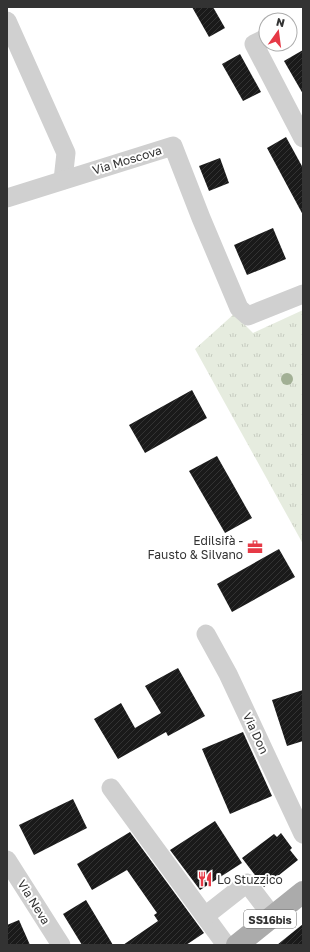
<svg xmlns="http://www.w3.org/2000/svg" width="310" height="952" viewBox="0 0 310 952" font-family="'Golos Text',sans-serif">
	<defs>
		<pattern id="grass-tufts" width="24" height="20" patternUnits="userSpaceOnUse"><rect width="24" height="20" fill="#e6ecdf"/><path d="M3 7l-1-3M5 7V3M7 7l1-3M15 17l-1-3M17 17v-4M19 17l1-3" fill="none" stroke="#c6cbc0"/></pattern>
		<pattern id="building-hatch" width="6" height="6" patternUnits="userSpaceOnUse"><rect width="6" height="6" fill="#1a1a1a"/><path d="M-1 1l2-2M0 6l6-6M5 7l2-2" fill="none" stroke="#333"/></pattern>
	</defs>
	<rect width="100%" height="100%" fill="#fff"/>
	<!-- grass -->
	<polygon fill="url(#grass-tufts)" points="303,310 303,544 195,349 234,314 253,333"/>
	<!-- building -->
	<g fill="url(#building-hatch)">
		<polygon points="192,7 213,7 225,28 209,37"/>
		<polygon points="303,50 303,94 284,61"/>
		<polygon points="240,54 261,92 243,101 222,64"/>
		<polygon points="286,137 303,168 303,215 267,148"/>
		<polygon points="220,158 229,183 209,191 199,166"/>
		<polygon points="273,228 286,259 247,275 234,245"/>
		<polygon points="192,390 207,418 145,453 129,425"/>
		<polygon points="217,456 252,518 225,533 189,471"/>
		<polygon points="279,549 295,577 232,612 217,584"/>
		<polygon points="178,668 205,716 168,736 166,732 118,759 94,719 121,703 135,728 161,713 145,686"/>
		<polygon points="303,690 303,741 287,746 272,700"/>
		<polygon points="243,732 272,796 230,814 202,749"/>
		<polygon points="73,799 87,828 34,855 19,825"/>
		<polygon points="215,821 242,863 200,890 170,850"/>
		<polygon points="130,832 204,933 186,945 123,945 158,921 154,915 157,913 127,870 92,890 77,864"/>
		<polygon points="281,833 292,848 290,850 298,860 264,887 242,858 274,834 277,837"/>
		<polygon points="86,900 113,945 82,945 63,914"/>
		<polygon points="19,920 30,945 7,945 7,925"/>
		<polygon points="303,924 303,945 277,945"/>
	</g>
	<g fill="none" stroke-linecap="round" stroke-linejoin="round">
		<!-- minor -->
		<g stroke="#d0d0d0" stroke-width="19">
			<polyline points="7,21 66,153 63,180"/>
			<polyline points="266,38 254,44 303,138"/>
			<polyline points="7,198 173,146 201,218 239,308 248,316 303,294"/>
			<polyline points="206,634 228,674 303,834"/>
			<polyline points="111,788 226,945"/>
			<polyline points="7,860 61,945"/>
			<polyline points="205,916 247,883 273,917"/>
		</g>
		<!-- major -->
		<polyline stroke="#ababab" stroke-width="22" points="237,945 303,892"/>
	</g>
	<!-- trees -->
	<circle fill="#a2b095" cx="287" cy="379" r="6"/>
	<!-- icons -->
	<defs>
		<g id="office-bare" transform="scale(1.2)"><path d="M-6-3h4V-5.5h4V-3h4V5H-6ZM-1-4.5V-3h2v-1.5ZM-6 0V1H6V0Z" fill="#e63946" stroke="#fff" stroke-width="2.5" paint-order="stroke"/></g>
		<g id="restaurant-bare" transform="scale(1.2)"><path d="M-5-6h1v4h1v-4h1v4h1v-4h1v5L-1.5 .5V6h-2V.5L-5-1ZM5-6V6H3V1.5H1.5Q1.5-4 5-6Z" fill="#e63946" stroke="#fff" stroke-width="2.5" paint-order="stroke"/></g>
	</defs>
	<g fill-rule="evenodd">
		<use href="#office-bare" x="255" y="547"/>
		<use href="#restaurant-bare" x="205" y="879"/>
	</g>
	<g text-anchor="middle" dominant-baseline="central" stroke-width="4" stroke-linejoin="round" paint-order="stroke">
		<!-- shield labels -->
		<rect fill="#fff" stroke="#707070" stroke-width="1" x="244" y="910" width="52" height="18" rx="3"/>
		<g font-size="11" font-weight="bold" fill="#333">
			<text x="270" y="919">SS16bis</text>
		</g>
		<!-- street labels -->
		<g font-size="12" fill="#333" stroke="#fff">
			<text transform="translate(127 160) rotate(-17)">Via Moscova</text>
			<text transform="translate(256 733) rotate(65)">Via Don</text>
			<text transform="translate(34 902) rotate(58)">Via Neva</text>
		</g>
		<!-- poi labels -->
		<g font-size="12" fill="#333" stroke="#fff" text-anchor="end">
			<text x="243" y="540">Edilsifà -<tspan x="243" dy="14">Fausto &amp; Silvano</tspan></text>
			<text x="217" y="879" text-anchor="start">Lo Stuzzico</text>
		</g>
	</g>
	<!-- border -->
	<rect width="310" height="952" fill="none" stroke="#333333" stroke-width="16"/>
	<!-- north arrow -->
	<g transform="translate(278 32) rotate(14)"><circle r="19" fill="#ffffff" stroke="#adadad"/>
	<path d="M0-3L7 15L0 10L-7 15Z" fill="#e63946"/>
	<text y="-6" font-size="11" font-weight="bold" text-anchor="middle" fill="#333333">N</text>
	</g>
</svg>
